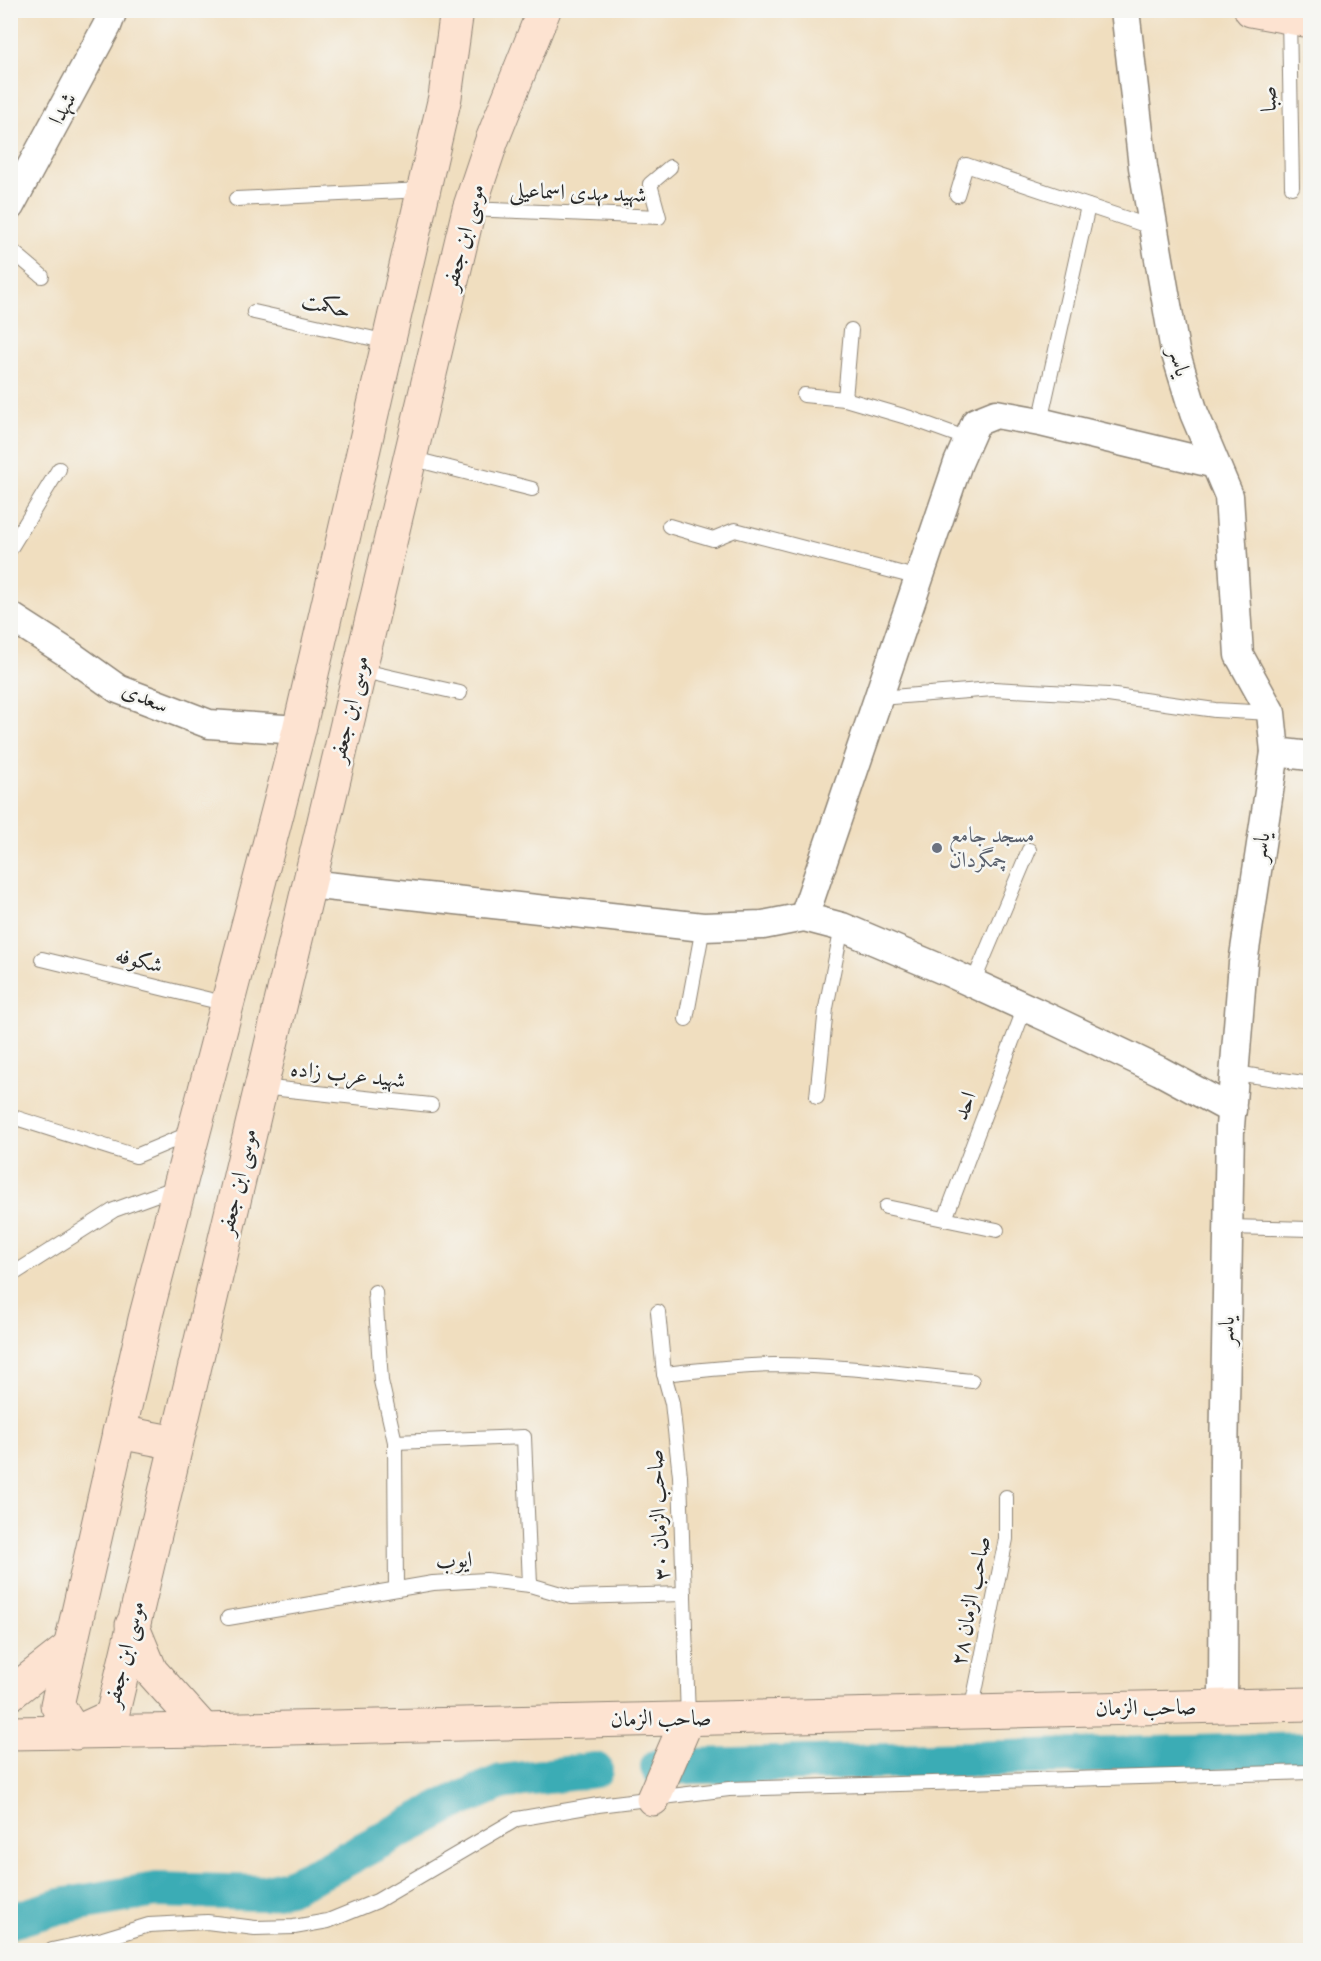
<svg xmlns="http://www.w3.org/2000/svg" width="1321" height="1961" viewBox="0 0 1321 1961" font-family="'IM FELL DW Pica',Amiri,serif">
	<rect width="100%" height="100%" fill="#f6f6f2"/>
	<filter id="ink" filterUnits="userSpaceOnUse"><feTurbulence type="fractalNoise" baseFrequency=".0167" numOctaves="2"/><feDisplacementMap in="SourceGraphic" scale="12" xChannelSelector="R" yChannelSelector="G"/><feConvolveMatrix kernelMatrix="1 2 1 2 8 2 1 2 1" color-interpolation-filters="sRGB"/></filter>
	<filter id="wash" filterUnits="userSpaceOnUse"><feTurbulence type="fractalNoise" baseFrequency=".008" numOctaves="4" result="noise"/><feDisplacementMap in="SourceGraphic" scale="24" xChannelSelector="R" yChannelSelector="G"/><feGaussianBlur stdDeviation="1.35" result="paint"/><feColorMatrix in="noise" values="0 0 0 0 0 0 0 0 0 0 0 0 0 0 0 0 0 1.4 0 .05"/><feComposite in="paint" operator="in"/></filter>
	<g filter="url(#wash)">
		<rect width="100%" height="100%" fill="#f0debf"/>
		<g fill="none" stroke-linecap="round" stroke-linejoin="round">
			<!-- canal -->
			<g stroke="#3aacb5" stroke-width="36">
				<polyline points="658,1767 1310,1750"/>
				<polyline points="10,1921 61,1906 156,1890 263,1893 288,1887 327,1869 446,1806 501,1782 595,1770"/>
			</g>
		</g>
	</g>
	<g filter="url(#ink)">
		<g fill="none" stroke-linecap="round" stroke-linejoin="round">
			<!-- lane casing -->
			<g stroke="#8e8475" stroke-width="16">
				<g id="lane">
					<polyline points="1289,16 1292,187"/>
					<polyline points="957,195 966,165 1154,228"/>
					<polyline points="236,199 423,190"/>
					<polyline points="469,209 659,217 650,184 670,167"/>
					<polyline points="10,249 42,276"/>
					<polyline points="254,312 388,342"/>
					<polyline points="804,395 845,399 910,418 968,439"/>
					<polyline points="845,399 851,330"/>
					<polyline points="1040,422 1088,206"/>
					<polyline points="410,458 532,489"/>
					<polyline points="669,526 713,539 735,530 919,578"/>
					<polyline points="10,549 59,469"/>
					<polyline points="359,670 460,693"/>
					<polyline points="879,698 993,689 1108,695 1215,710 1271,713"/>
					<polyline points="42,959 227,1004"/>
					<polyline points="973,983 1029,850"/>
					<polyline points="686,1019 703,927"/>
					<polyline points="1235,1073 1303,1083"/>
					<polyline points="261,1087 431,1105"/>
					<polyline points="817,1097 826,1008 842,927"/>
					<polyline points="10,1116 136,1156 191,1133"/>
					<polyline points="886,1207 997,1230"/>
					<polyline points="945,1219 1025,1007"/>
					<polyline points="1229,1227 1310,1229"/>
					<polyline points="10,1276 114,1210 177,1187"/>
					<polyline points="375,1292 381,1381 395,1442 396,1589"/>
					<polyline points="658,1312 664,1374 672,1403 680,1476 688,1718"/>
					<path d="M664 1374C701 1370 737 1366 774 1365 840 1365 907 1374 972 1381"/>
					<polyline points="395,1442 524,1437 530,1585"/>
					<polyline points="228,1618 433,1583 486,1580 530,1585 571,1597 684,1594"/>
					<polyline points="971,1712 1006,1539 1006,1497"/>
					<polyline points="52,1950 103,1939 149,1925 207,1922 255,1928 294,1927 328,1921 377,1901 517,1819 598,1805 729,1789 1310,1772"/>
				</g>
			</g>
			<!-- street casing -->
			<g stroke="#8e8475" stroke-width="31">
				<g id="street">
					<polyline points="1125,10 1143,167 1175,351 1194,413 1229,496 1239,655 1271,713 1275,752 1243,963 1230,1127 1224,1460 1223,1706"/>
					<polyline points="10,206 107,26 113,10"/>
					<polyline points="10,616 66,652 118,689 209,724 299,730"/>
					<polyline points="1275,752 1310,756"/>
					<polyline points="308,884 703,927 763,925 804,917 842,927 946,971 1051,1019 1160,1071 1232,1110"/>
					<polyline points="804,917 958,463 976,422 996,414 1040,422 1215,464"/>
				</g>
			</g>
			<!-- secondary casing -->
			<g stroke="#8e8475" stroke-width="35">
				<g id="secondary">
					<polyline points="457,10 445,97 299,730 145,1319 57,1705 75,1733 112,1716 469,209 492,140 544,10"/>
					<polyline points="1251,10 1310,21"/>
					<polyline points="119,1432 176,1443"/>
					<polyline points="132,1625 151,1671 204,1730"/>
					<polyline points="10,1694 70,1647"/>
					<polyline points="10,1733 204,1730 1310,1704"/>
					<polyline points="653,1799 688,1718"/>
				</g>
			</g>
			<!-- lane -->
			<use href="#lane" stroke="#fff" stroke-width="14"/>
			<!-- street -->
			<use href="#street" stroke="#fff" stroke-width="28"/>
			<!-- secondary -->
			<use href="#secondary" stroke="#fde3d1" stroke-width="33"/>
		</g>
	</g>
	<!-- markers -->
	<circle fill="#6b7280" stroke="#f6f6f2" stroke-width="2" cx="937" cy="848" r="6"/>
	<g text-anchor="middle" dominant-baseline="central" stroke-width="5" stroke-linejoin="round" paint-order="stroke">
		<!-- street labels -->
		<g font-size="22" fill="#2b2b2b" stroke="#f6f6f2">
			<text transform="translate(1269 99) rotate(-91)">صبا</text>
			<text transform="translate(63 109) rotate(-62)">شهدا</text>
			<text transform="translate(578 193) rotate(2)">شهید مهدی اسماعیلی</text>
			<text transform="translate(464 237) rotate(-75)">موسی ابن جعفر</text>
			<text transform="translate(326 306) rotate(13)">حکمت</text>
			<text transform="translate(1179 362) rotate(75)">یاسر</text>
			<text transform="translate(145 698) rotate(23)">سعدی</text>
			<text transform="translate(350 709) rotate(-77)">موسی ابن جعفر</text>
			<text transform="translate(1261 847) rotate(-81)">یاسر</text>
			<text transform="translate(139 961) rotate(14)">شکوفه</text>
			<text transform="translate(348 1075) rotate(6)">شهید عرب زاده</text>
			<text transform="translate(965 1106) rotate(-69)">احد</text>
			<text transform="translate(238 1182) rotate(-77)">موسی ابن جعفر</text>
			<text transform="translate(1227 1331) rotate(-89)">یاسر</text>
			<text transform="translate(659 1515) rotate(-93)">صاحب الزمان ۳۰</text>
			<text transform="translate(454 1561) rotate(-4)">ایوب</text>
			<text transform="translate(971 1601) rotate(-79)">صاحب الزمان ۲۸</text>
			<text transform="translate(125 1654) rotate(-76)">موسی ابن جعفر</text>
			<text transform="translate(1146 1708) rotate(-1)">صاحب الزمان</text>
			<text transform="translate(661 1719) rotate(-1)">صاحب الزمان</text>
		</g>
		<!-- worship labels -->
		<g font-size="22" fill="#5b616d" stroke="#f6f6f2" text-anchor="start">
			<text x="949" y="835">مسجد جامع<tspan x="949" dy="25">چمگردان</tspan></text>
		</g>
	</g>
	<!-- margin -->
	<rect width="1321" height="1961" fill="none" stroke="#f6f6f2" stroke-width="36"/>
</svg>
